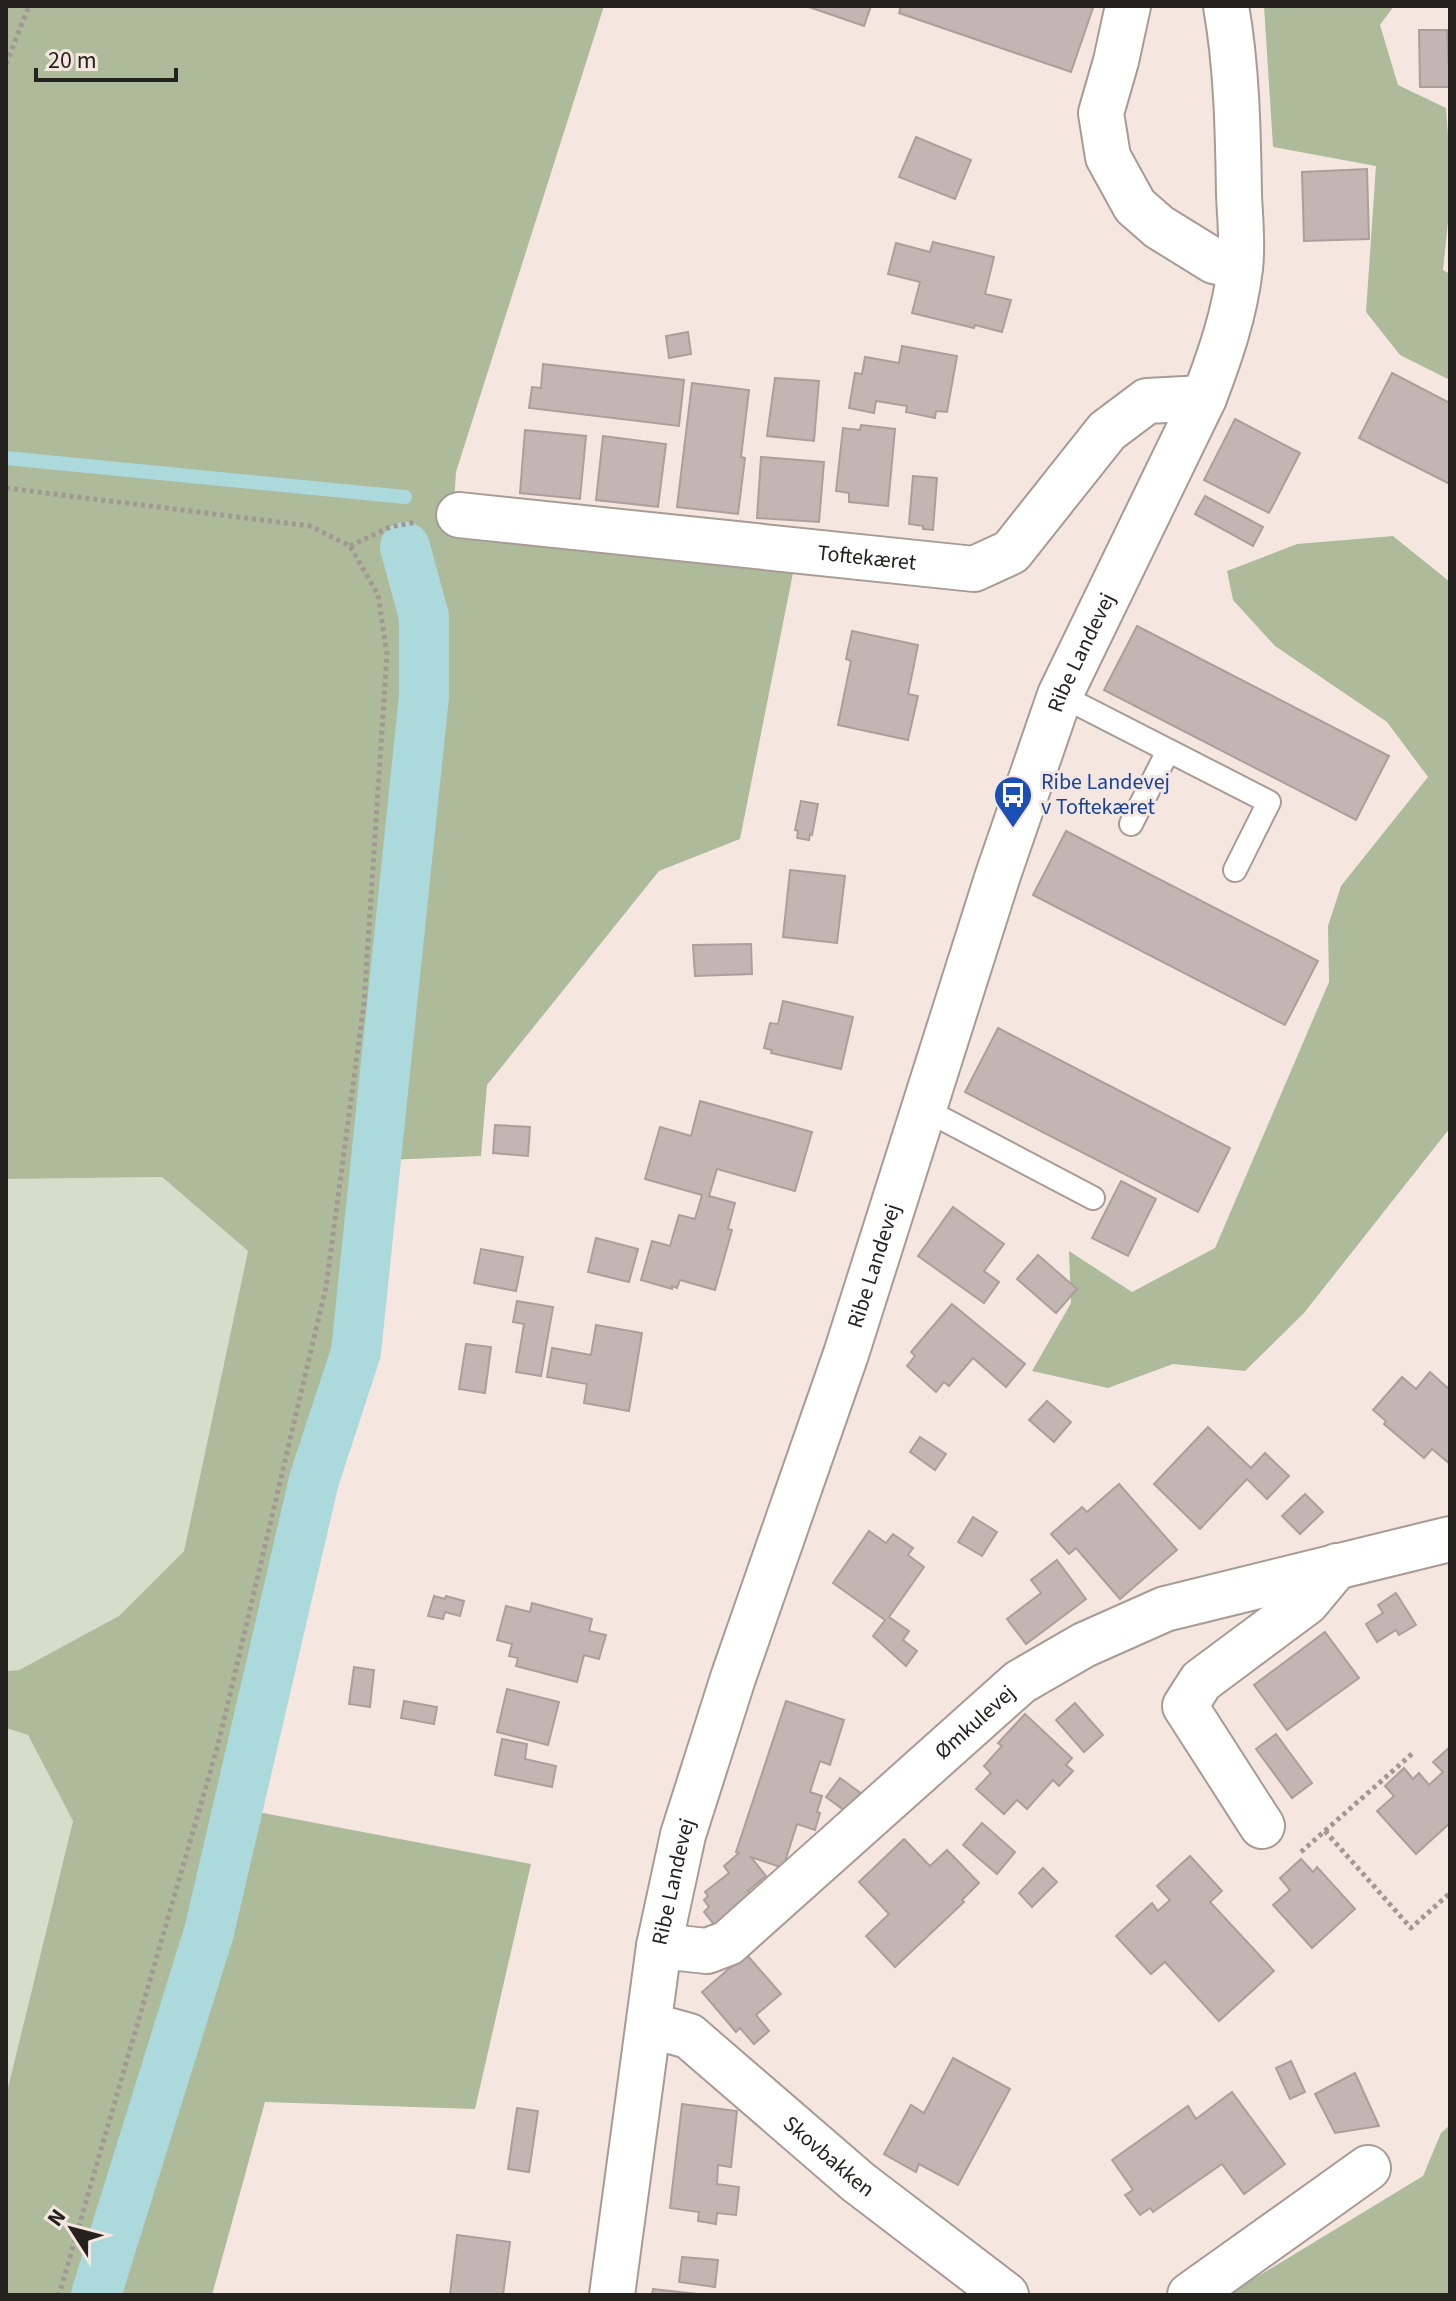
<svg xmlns="http://www.w3.org/2000/svg" width="1456" height="2301" viewBox="0 0 1456 2301" font-family="'Source Sans 3',sans-serif">
	<rect width="100%" height="100%" fill="#f5e7e0"/>
	<!-- green -->
	<g fill="#d5deca">
		<polygon points="162,1177 248,1251 184,1551 120,1616 18,1670 6,1671 6,1179"/>
		<polygon points="6,1728 28,1735 73,1821 6,2096"/>
	</g>
	<!-- forest -->
	<g fill="#adbb9b">
		<polygon points="6,6 604,6 456,472 452,531 793,573 740,839 659,871 487,1085 481,1156 387,1160 248,1810 531,1864 475,2109 265,2102 212,2295 6,2295 6,2096 73,1821 28,1735 6,1728 6,1671 19,1670 119,1616 184,1551 248,1251 162,1177 6,1179"/>
		<polygon points="1264,6 1394,6 1380,25 1398,85 1446,108 1450,163 1450,202 1443,270 1450,274 1450,380 1400,355 1366,312 1376,166 1273,147"/>
		<polygon points="1393,536 1450,582 1450,1128 1304,1313 1245,1371 1173,1364 1108,1388 1032,1371 1071,1303 1069,1251 1132,1292 1215,1248 1329,982 1328,926 1341,886 1428,777 1387,722 1275,646 1233,600 1227,571 1297,544"/>
		<polygon points="1450,2125 1450,2295 1227,2295 1423,2176 1441,2133"/>
	</g>
	<g fill="none" stroke-linecap="round" stroke-linejoin="round">
		<!-- stream -->
		<polyline stroke="#abd9dc" stroke-width="14" points="6,458 405,497"/>
		<!-- canal -->
		<polyline stroke="#abd9dc" stroke-width="50" points="96,2295 209,1932 314,1480 356,1352 424,696 424,617 405,547"/>
	</g>
	<!-- building -->
	<g fill="#c3b5b1" stroke="#ac9f9b" stroke-width="2">
		<polygon points="806,6 871,6 864,26"/>
		<polygon points="901,6 1086,6 1093,8 1071,72 899,13"/>
		<polygon points="1419,30 1447,30 1450,87 1420,87"/>
		<polygon points="916,137 971,160 955,199 899,177"/>
		<polygon points="1367,169 1369,239 1304,241 1302,172"/>
		<polygon points="933,242 994,257 985,294 1011,300 1002,332 975,325 974,328 912,313 920,282 888,274 896,243 930,252"/>
		<polygon points="688,332 691,354 669,358 666,336"/>
		<polygon points="902,346 957,356 947,412 936,411 935,418 906,412 907,406 876,401 874,413 849,408 855,373 862,374 865,357 899,363"/>
		<polygon points="543,364 684,380 679,426 529,408 532,387 541,388"/>
		<polygon points="1392,373 1450,403 1450,484 1359,438"/>
		<polygon points="775,378 819,381 814,441 767,436"/>
		<polygon points="692,383 749,390 741,457 745,458 738,514 677,507"/>
		<polygon points="1235,419 1300,453 1269,513 1204,480"/>
		<polygon points="861,425 895,429 888,506 849,502 849,493 836,491 843,428 860,430"/>
		<polygon points="525,430 586,436 580,499 520,493"/>
		<polygon points="603,436 666,444 658,507 596,500"/>
		<polygon points="761,457 824,462 819,522 757,518"/>
		<polygon points="913,476 937,478 933,530 923,529 923,526 909,524"/>
		<polygon points="1205,496 1263,527 1253,546 1195,514"/>
		<polygon points="1137,626 1389,756 1356,820 1104,690"/>
		<polygon points="852,631 918,645 908,694 918,696 908,740 838,725 851,661 846,659"/>
		<polygon points="801,801 818,804 812,835 810,834 809,840 797,838 798,831 795,830"/>
		<polygon points="1066,831 1318,961 1285,1025 1033,895"/>
		<polygon points="790,870 845,876 837,943 783,937"/>
		<polygon points="751,944 752,974 695,976 693,945"/>
		<polygon points="783,1001 853,1017 841,1069 771,1053 772,1050 764,1048 770,1023 778,1024"/>
		<polygon points="998,1028 1230,1148 1198,1212 965,1092"/>
		<polygon points="700,1101 812,1132 795,1191 717,1169 709,1196 735,1203 728,1229 732,1230 715,1290 680,1280 677,1288 672,1286 672,1289 641,1280 652,1241 670,1246 679,1215 695,1219 702,1195 645,1179 660,1127 691,1136"/>
		<polygon points="495,1125 530,1127 528,1156 493,1153"/>
		<polygon points="1121,1181 1156,1199 1128,1256 1092,1238"/>
		<polygon points="953,1207 1004,1244 984,1271 999,1282 984,1303 918,1256"/>
		<polygon points="596,1238 638,1249 629,1282 588,1272"/>
		<polygon points="481,1249 523,1257 516,1291 474,1283"/>
		<polygon points="1038,1255 1077,1289 1056,1313 1017,1279"/>
		<polygon points="517,1301 553,1307 541,1376 516,1372 524,1324 513,1322"/>
		<polygon points="952,1304 1025,1364 1006,1387 973,1358 949,1386 944,1382 936,1392 907,1366 915,1356 911,1352"/>
		<polygon points="596,1325 642,1333 629,1411 584,1403 587,1384 547,1377 552,1348 591,1355"/>
		<polygon points="466,1344 491,1347 485,1393 459,1389"/>
		<polygon points="1430,1372 1450,1390 1450,1464 1432,1449 1424,1458 1384,1424 1386,1421 1373,1410 1402,1377 1416,1389"/>
		<polygon points="1047,1401 1071,1422 1054,1442 1029,1420"/>
		<polygon points="1208,1427 1251,1468 1265,1453 1289,1476 1267,1499 1247,1479 1200,1529 1154,1484"/>
		<polygon points="920,1437 946,1454 935,1470 910,1452"/>
		<polygon points="1119,1484 1177,1550 1120,1599 1076,1548 1069,1554 1051,1534 1082,1507 1087,1512"/>
		<polygon points="1305,1494 1323,1512 1300,1534 1282,1516"/>
		<polygon points="973,1517 997,1532 982,1556 958,1542"/>
		<polygon points="869,1531 886,1543 893,1534 913,1548 908,1555 924,1567 889,1617 909,1631 903,1640 917,1651 906,1666 873,1636 885,1620 833,1583"/>
		<polygon points="1057,1560 1086,1599 1026,1644 1007,1619 1041,1593 1031,1580"/>
		<polygon points="1396,1593 1416,1625 1399,1635 1396,1630 1377,1642 1366,1624 1383,1613 1378,1605"/>
		<polygon points="434,1596 445,1599 446,1596 464,1601 460,1616 445,1612 443,1619 428,1616"/>
		<polygon points="532,1603 592,1619 589,1631 606,1635 599,1659 584,1655 577,1682 516,1666 518,1658 509,1656 512,1644 497,1640 506,1606 530,1612"/>
		<polygon points="1325,1632 1359,1678 1287,1730 1254,1685"/>
		<polygon points="354,1667 374,1670 370,1707 349,1704"/>
		<polygon points="507,1689 559,1702 548,1745 497,1732"/>
		<polygon points="404,1701 437,1707 434,1724 401,1718"/>
		<polygon points="786,1701 844,1720 830,1765 820,1761 810,1792 822,1796 817,1812 820,1813 815,1830 797,1824 783,1868 751,1857 766,1876 748,1891 758,1903 717,1928 704,1912 709,1907 704,1900 708,1896 705,1892 729,1873 724,1866 739,1853 736,1852"/>
		<polygon points="1075,1703 1103,1735 1084,1752 1056,1720"/>
		<polygon points="1025,1714 1072,1758 1066,1765 1073,1771 1059,1786 1053,1780 1027,1809 1017,1800 1004,1814 976,1789 991,1773 984,1766 1002,1746 998,1743"/>
		<polygon points="1276,1734 1312,1783 1292,1798 1256,1749"/>
		<polygon points="502,1739 527,1744 525,1759 556,1766 552,1787 495,1775"/>
		<polygon points="1450,1747 1450,1823 1416,1854 1377,1811 1394,1796 1385,1786 1404,1768 1413,1779 1419,1773 1429,1785 1443,1772 1433,1762"/>
		<polygon points="840,1778 866,1797 852,1816 826,1797"/>
		<polygon points="982,1823 1015,1852 997,1874 963,1845"/>
		<polygon points="904,1839 930,1866 947,1850 979,1883 962,1900 964,1902 895,1967 866,1936 889,1914 859,1882"/>
		<polygon points="1190,1856 1222,1891 1210,1902 1274,1971 1219,2021 1165,1962 1151,1974 1116,1936 1152,1903 1158,1911 1170,1900 1157,1886"/>
		<polygon points="1301,1859 1313,1872 1317,1867 1355,1909 1312,1948 1273,1905 1290,1890 1280,1878"/>
		<polygon points="1043,1868 1057,1882 1032,1907 1019,1893"/>
		<polygon points="746,1954 781,1994 756,2015 769,2031 754,2044 740,2028 736,2032 702,1992"/>
		<polygon points="953,2058 1010,2089 958,2185 919,2164 916,2172 884,2154 911,2105 924,2113"/>
		<polygon points="1291,2061 1305,2092 1290,2099 1276,2068"/>
		<polygon points="1355,2073 1379,2126 1335,2133 1315,2094"/>
		<polygon points="1232,2092 1285,2164 1244,2194 1222,2164 1153,2212 1150,2208 1140,2215 1125,2195 1133,2190 1112,2160 1188,2106 1196,2119"/>
		<polygon points="682,2104 737,2111 731,2167 718,2165 717,2184 739,2187 736,2215 717,2213 716,2224 698,2221 699,2212 670,2208"/>
		<polygon points="517,2108 538,2111 529,2172 508,2169"/>
		<polygon points="457,2235 510,2242 503,2295 450,2295"/>
		<polygon points="682,2257 718,2260 715,2287 679,2282"/>
		<polygon points="653,2289 706,2295 652,2295"/>
	</g>
	<g fill="none" stroke-linecap="round" stroke-linejoin="round">
		<!-- service casing -->
		<g stroke="#a89b95" stroke-width="26">
			<g id="service">
				<polyline points="1060,695 1269,802 1235,870"/>
				<polyline points="1131,824 1168,751"/>
				<polyline points="924,1109 1093,1198"/>
			</g>
		</g>
		<!-- minor casing -->
		<g stroke="#a89b95" stroke-width="48">
			<g id="minor">
				<polyline points="1128,6 1116,61 1101,113 1108,157 1135,206 1159,227 1214,261 1240,267"/>
				<path id="s1" d="M459 515 974 569 1011 552 1107 431 1147 401 1204 398"/>
				<polyline points="1262,1826 1185,1706 1201,1681 1307,1602 1337,1566"/>
				<path id="s2" d="M659 1946 707 1951 728 1943 1020 1682 1084 1645 1165 1609 1450 1539"/>
				<path id="s3" d="M649 2025 689 2036 858 2182 1006 2295"/>
				<polyline points="1190,2295 1368,2168"/>
			</g>
		</g>
		<!-- secondary casing -->
		<g stroke="#a89b95" stroke-width="48">
			<g id="secondary">
				<path id="s4" d="M612 2295 659 1946 683 1835 733 1678 846 1354 998 875 1060 695 1204 398C1220 356 1235 313 1240 268 1243 245 1240 219 1239 195 1238 132 1237 68 1226 6"/>
			</g>
		</g>
		<!-- path -->
		<g stroke="#a29893" stroke-width="5" stroke-dasharray="4 4" stroke-linecap="butt">
			<polyline points="6,64 29,6"/>
			<polyline points="6,488 310,526 350,546 378,595 387,654 364,1003 326,1287 218,1745 59,2295"/>
			<polyline points="350,546 390,527 417,522"/>
			<polyline points="1325,1831 1411,1928 1450,1893"/>
			<polyline points="1301,1852 1413,1753"/>
		</g>
		<!-- service -->
		<use href="#service" stroke="#fff" stroke-width="22"/>
		<!-- minor -->
		<use href="#minor" stroke="#fff" stroke-width="44"/>
		<!-- secondary -->
		<use href="#secondary" stroke="#fff" stroke-width="44"/>
	</g>
	<!-- icons -->
	<defs>
		<g id="bus-pin" transform="scale(2)"><path d="M0 17L-7.5 6A9.5 9.5 0 1 1 7.5 6Z" fill="#1a4fb4" stroke="#f5e7e0"/><path d="M-5-6H5V4H4V6H2V4H-2V6H-4V4H-5ZM-3.5-4V0h7V-4ZM-3.5 1.2v1.5H-2V1.2ZM2 1.2v1.5H3.5V1.2Z" fill="#fff"/></g>
	</defs>
	<g fill-rule="evenodd">
		<use href="#bus-pin" x="1013" y="795"/>
	</g>
	<g text-anchor="middle" dominant-baseline="central" stroke-width="6" stroke-linejoin="round" paint-order="stroke">
		<!-- street labels -->
		<g font-size="22" fill="#25211e" stroke="#f5e7e0">
			<text stroke="none"><textPath href="#s1" startOffset="410">Toftekæret</textPath></text>
			<text stroke="none"><textPath href="#s4" startOffset="1714">Ribe Landevej</textPath></text>
			<text stroke="none"><textPath href="#s4" startOffset="1066">Ribe Landevej</textPath></text>
			<text stroke="none"><textPath href="#s2" startOffset="402">Ømkulevej</textPath></text>
			<text stroke="none"><textPath href="#s4" startOffset="418">Ribe Landevej</textPath></text>
			<text stroke="none"><textPath href="#s3" startOffset="226">Skovbakken</textPath></text>
		</g>
		<!-- transit labels -->
		<g font-size="22" fill="#164399" stroke="#f5e7e0" text-anchor="start">
			<text x="1041" y="782">Ribe Landevej<tspan x="1041" dy="25">v Toftekæret</tspan></text>
		</g>
	</g>
	<!-- border -->
	<rect width="1456" height="2301" fill="none" stroke="#25211e" stroke-width="16"/>
	<!-- north arrow -->
	<g transform="translate(72 2229) rotate(306)" stroke="#f5e7e0" stroke-width="6" paint-order="stroke">
	<path d="M0-6L14 30L0 20L-14 30Z" fill="#25211e"/>
	<text y="-12" font-size="22" font-weight="bold" text-anchor="middle" fill="#25211e">N</text>
	</g>
	<!-- scale -->
	<path d="M36 68v12h140v-12" fill="none" stroke="#25211e" stroke-width="4"/>
	<text x="48" y="68" font-size="24" fill="#25211e" stroke="#f5e7e0" stroke-width="6" paint-order="stroke">20 m</text>
</svg>
